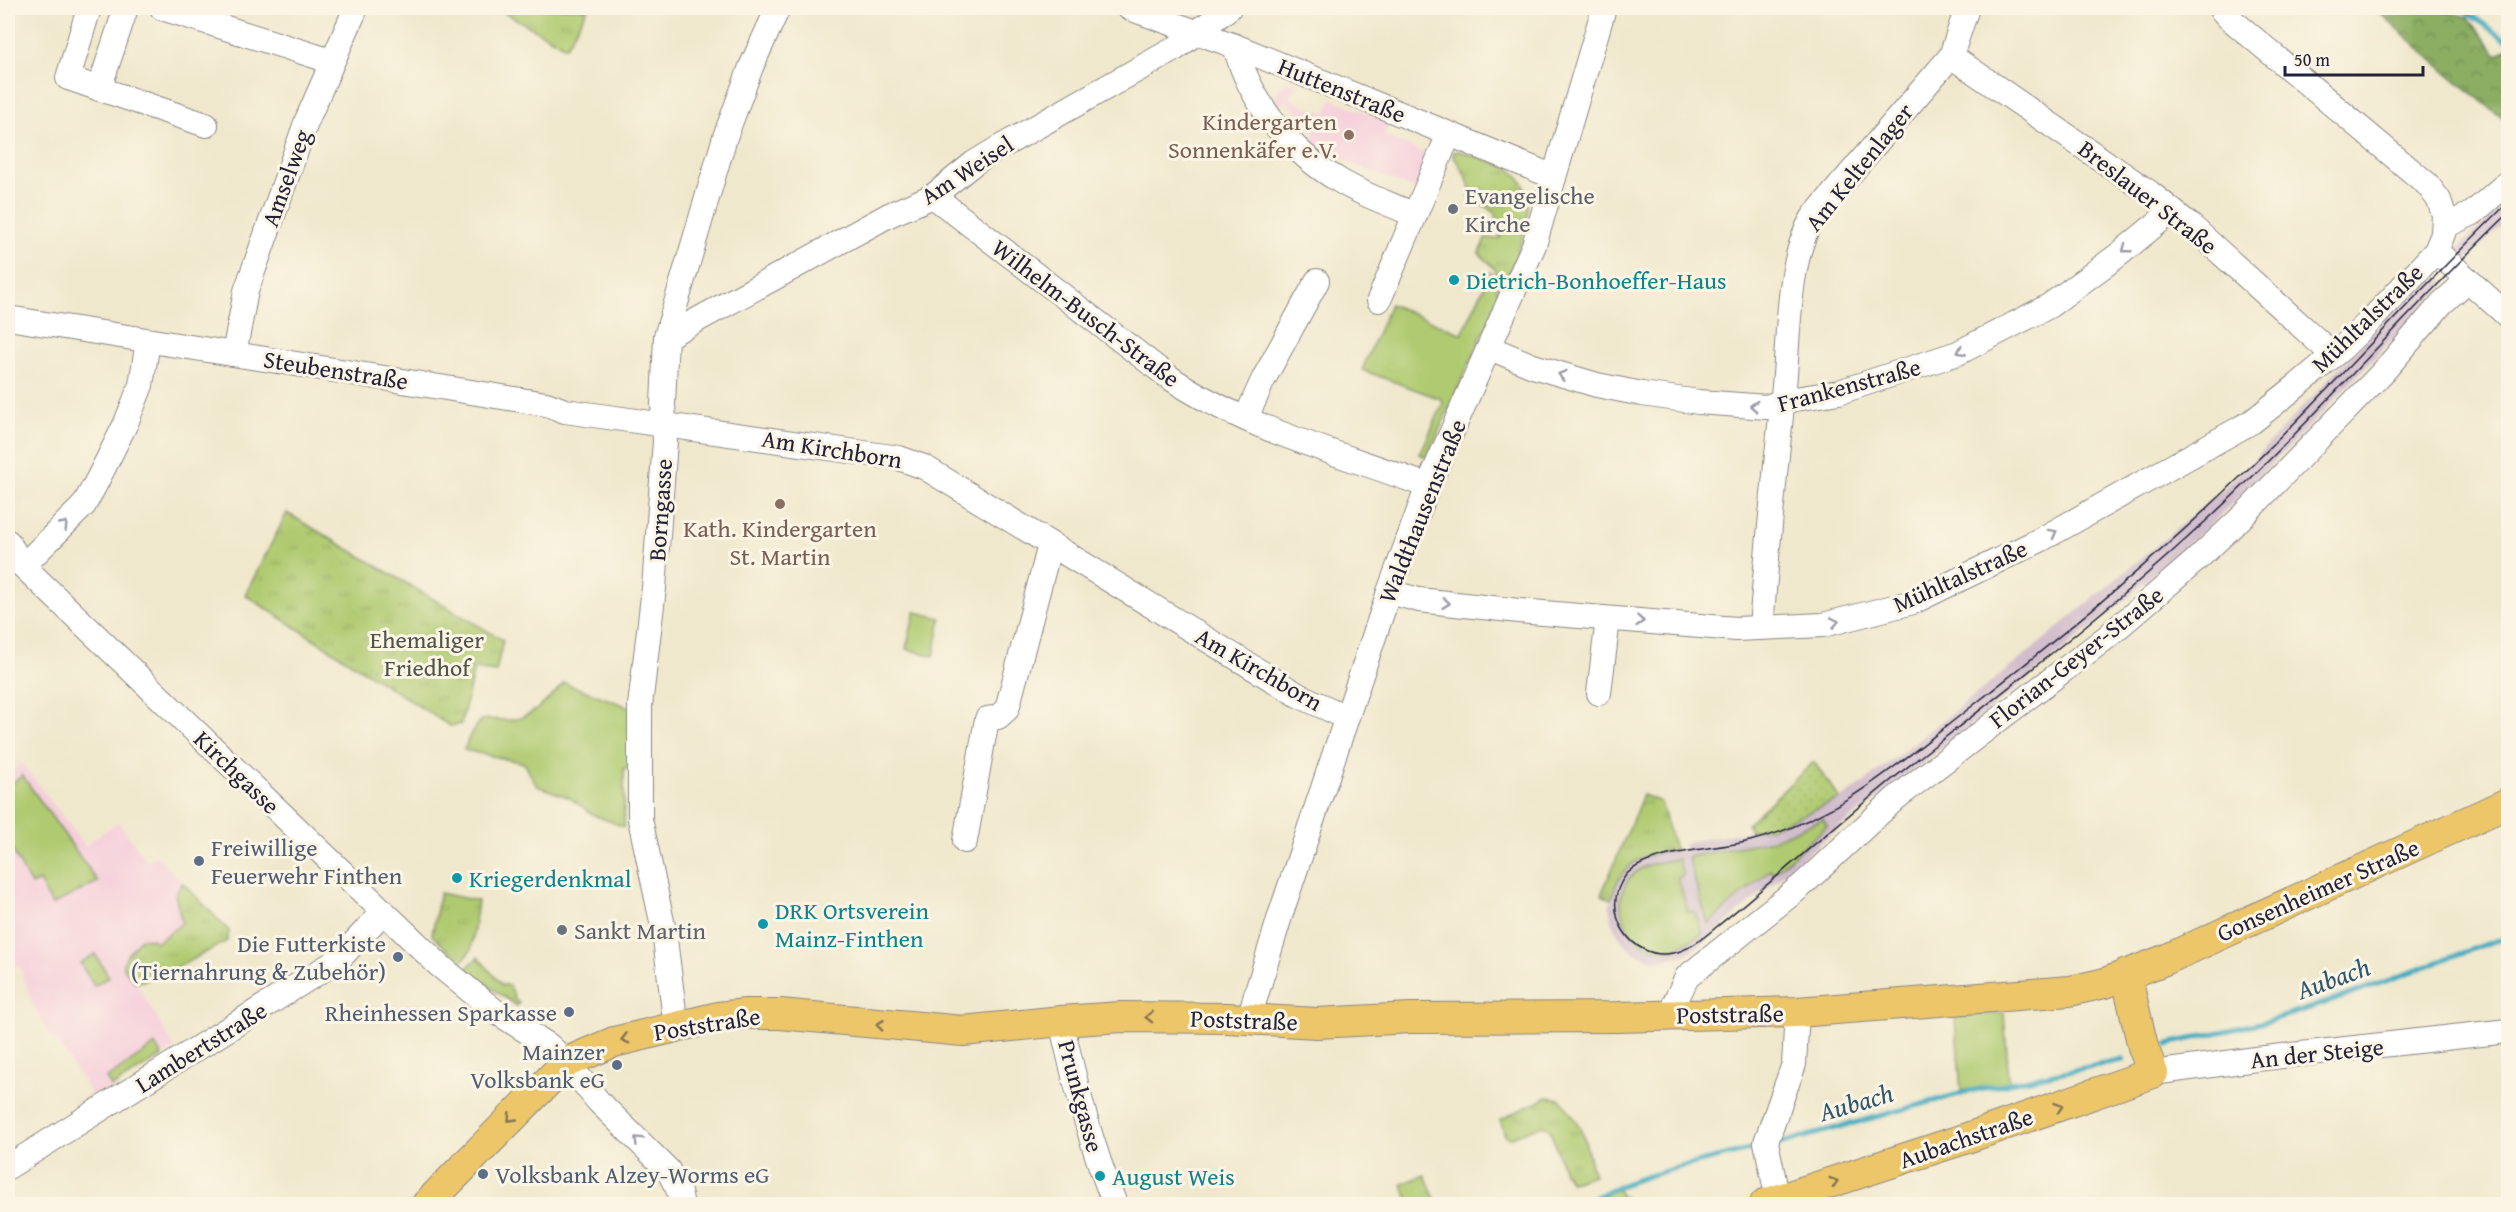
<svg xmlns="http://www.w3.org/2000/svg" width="2516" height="1212" viewBox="0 0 2516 1212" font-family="'Gentium Book Plus',serif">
	<defs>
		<pattern id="forest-crowns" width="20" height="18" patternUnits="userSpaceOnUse" patternTransform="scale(1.5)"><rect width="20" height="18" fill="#8bae62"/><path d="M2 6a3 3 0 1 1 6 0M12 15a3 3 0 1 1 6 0" fill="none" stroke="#718d52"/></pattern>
		<pattern id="park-tufts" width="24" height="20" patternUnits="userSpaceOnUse" patternTransform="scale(1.5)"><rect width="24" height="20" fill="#afca70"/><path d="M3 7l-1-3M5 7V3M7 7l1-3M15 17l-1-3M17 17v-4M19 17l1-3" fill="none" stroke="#96ad62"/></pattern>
		<pattern id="garden-dots" width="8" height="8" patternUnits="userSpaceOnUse" patternTransform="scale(1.5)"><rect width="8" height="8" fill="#afca70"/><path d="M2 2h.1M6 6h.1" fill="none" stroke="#96ad62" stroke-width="1.8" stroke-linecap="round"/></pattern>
	</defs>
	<rect width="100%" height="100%" fill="#fcf5e5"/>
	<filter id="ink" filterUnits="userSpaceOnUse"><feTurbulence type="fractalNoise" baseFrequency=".0167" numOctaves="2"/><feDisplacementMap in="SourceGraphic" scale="12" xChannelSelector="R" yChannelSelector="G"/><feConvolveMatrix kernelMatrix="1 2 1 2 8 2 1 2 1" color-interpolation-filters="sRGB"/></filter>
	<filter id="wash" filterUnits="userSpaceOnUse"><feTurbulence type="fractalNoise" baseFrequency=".008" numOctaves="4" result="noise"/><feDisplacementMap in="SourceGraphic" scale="24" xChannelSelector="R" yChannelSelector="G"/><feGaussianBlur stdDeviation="1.35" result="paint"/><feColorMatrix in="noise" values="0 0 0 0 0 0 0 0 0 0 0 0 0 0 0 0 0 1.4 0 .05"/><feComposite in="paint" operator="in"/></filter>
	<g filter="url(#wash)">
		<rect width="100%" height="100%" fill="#f0e8cc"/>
		<!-- built -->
		<g fill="#f5cfdb">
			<polygon points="1288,81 1296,84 1290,99 1326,113 1332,99 1389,122 1384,136 1431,156 1417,190 1303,144 1315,134 1287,100 1274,109 1273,102 1278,89"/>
			<polygon points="22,763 85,846 118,822 147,861 157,856 229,931 227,941 213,949 167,973 136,983 175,1048 94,1099 60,1046 50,1036 35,1009 19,966 15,967 8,941 8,774"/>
		</g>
		<!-- railway -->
		<g fill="#d1bdcc" fill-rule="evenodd">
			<polygon points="2508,198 2508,219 2465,261 2455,251"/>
			<path d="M2431 269 2446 283 2286 450 2214 521 2120 604 1921 765 1832 833 1699 946 1686 954 1661 960 1650 959 1634 952 1624 944 1613 925 1609 907 1617 882 1627 868 1652 854 1685 850 1684 843 1774 827 1835 802 1857 788 2023 657 2192 516 2245 469ZM1796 831 1773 873 1770 870 1688 857 1746 846ZM1665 861 1678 877 1688 913 1703 933 1684 945 1662 949 1626 883 1643 867Z"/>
		</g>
		<!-- grass -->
		<g fill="#afca70" stroke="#687656" stroke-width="1.5">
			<path d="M1491 272C1498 277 1494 289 1500 296L1427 457 1420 454 1443 404 1441 399 1362 370 1390 304 1462 334Z"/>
			<polygon points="915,612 941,618 934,656 906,649"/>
			<path d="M564 683 632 708 635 762 624 769V827L594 815 570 798 537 786 524 763 464 750 470 735 481 720C492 718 500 721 510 720 532 719 550 698 564 683Z"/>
			<polygon points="22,775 98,882 52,905 39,881 31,885 8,842 8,787"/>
			<polygon points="1823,819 1827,826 1773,873 1770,870 1708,924 1688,857 1772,840"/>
			<path d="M1678 859 1683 875 1678 878 1688 912 1694 911 1703 933C1694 938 1685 945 1675 948 1627 960 1599 892 1642 868 1653 862 1666 861 1678 859Z"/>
			<polygon points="95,954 109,977 94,986 80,963"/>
			<polygon points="478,957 502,985 509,985 514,995 513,998 519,1003 517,1006 494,990 467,968"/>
			<polygon points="2004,1013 2009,1082 1961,1091 1955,1017"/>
			<polygon points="155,1045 162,1056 112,1087 106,1079"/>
			<polygon points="1618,1190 1620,1195 1638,1204 1592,1204 1610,1192"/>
		</g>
		<!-- forest -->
		<polygon fill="url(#forest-crowns)" stroke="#56684e" stroke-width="1.5" points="2374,8 2431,8 2468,17 2497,55 2508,48 2508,123 2446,72"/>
		<!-- park -->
		<g fill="url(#park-tufts)" stroke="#687656" stroke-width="1.5">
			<polygon points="505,8 588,8 566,47 503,12"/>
			<path d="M1459 151C1474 156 1500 162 1512 171 1548 196 1514 262 1501 292L1495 269 1479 253 1486 238 1499 239 1503 230 1494 222 1496 216C1490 204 1479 206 1470 197 1472 179 1461 170 1453 155L1454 152Z"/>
			<polygon points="287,513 503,640 496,672 474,669 461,724 450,726 245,595"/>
			<path d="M1643 795 1661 802 1675 850C1640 854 1621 864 1611 899L1601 895Z"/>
			<polygon points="183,883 229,931 227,941 167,973 136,983 124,969 123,964 127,955 141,938 152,939 157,942 182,923 175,894"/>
			<polygon points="440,893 478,901 471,950 461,963 432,935"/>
			<path d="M1547 1097 1560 1099C1570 1111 1581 1126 1585 1141 1588 1153 1590 1163 1594 1175L1571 1182 1564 1172 1550 1130 1543 1125 1509 1138 1505 1135 1500 1120Z"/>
			<polygon points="1425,1175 1437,1204 1410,1204 1402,1184"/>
		</g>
		<!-- garden -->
		<polygon fill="url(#garden-dots)" stroke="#687656" stroke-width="1.5" points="1814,762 1840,799 1774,827 1750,831 1747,824"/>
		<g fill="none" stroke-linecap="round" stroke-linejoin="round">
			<!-- stream -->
			<g stroke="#41aac0" stroke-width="5">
				<polyline points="2461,8 2508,41"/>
				<polyline points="2168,1044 2269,1021 2335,1000 2508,936"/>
				<polyline points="1775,1145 1970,1091 2123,1060"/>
				<path d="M1586 1204C1618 1178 1710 1160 1753 1149"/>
			</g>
		</g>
	</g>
	<g filter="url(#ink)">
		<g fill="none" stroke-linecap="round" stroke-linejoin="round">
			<!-- minor casing -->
			<g stroke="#898584" stroke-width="26">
				<g id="minor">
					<polyline points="89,8 68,78 206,125"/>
					<polyline points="162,8 331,61"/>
					<polyline points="1129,8 1235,46 1554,177"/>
					<path d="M1235 46C1250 102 1290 152 1340 181 1363 195 1390 204 1415 215L1449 134"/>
					<polyline points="1951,56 2150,193 2190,225 2332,354"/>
					<polyline points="99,89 126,8"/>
					<path d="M933 196 1166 375C1244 429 1340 453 1428 486"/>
					<polyline points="2445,226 2473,213 2508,182"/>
					<polyline points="2436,251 2508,316"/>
					<polyline points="1379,300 1415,215"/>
					<polyline points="8,318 546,404 565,411 899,458 924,467 1298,695 1346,717"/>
					<polyline points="666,337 889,215 933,196 974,163 997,149 1176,48 1229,8"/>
					<polyline points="1490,348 1533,366 1597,385 1642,394 1699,402 1767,407 1783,401 1839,392 1958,353 2049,306 2117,256 2172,211"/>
					<polyline points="234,354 246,291 307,120 356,8"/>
					<polyline points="1246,418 1263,380 1317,281"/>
					<polyline points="8,542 23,566 440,966 495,1011 548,1045 567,1062 598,1101 668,1170 678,1189 682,1204"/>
					<polyline points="23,566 84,505 97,481 126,423 141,385 148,341"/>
					<polyline points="1389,592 1419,600 1519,611 1736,629 1823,625 1913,602 2042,539 2180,462 2253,421 2298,385 2342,348 2372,319 2436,251 2443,234 2444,215 2439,200 2427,184 2228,17 2220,8"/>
					<path d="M1761 628C1767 547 1776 467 1784 386 1789 337 1787 257 1814 216L1951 56 1967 8"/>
					<polyline points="1599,693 1608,619"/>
					<polyline points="965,841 987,719 998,717 1007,709 1050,545"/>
					<polyline points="1669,1015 1687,977 1800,887 1896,798 2107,637 2194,562 2242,517 2383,372 2442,303 2468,280"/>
					<polyline points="1249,1018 1281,913 1389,592 1428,486 1534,245 1604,8"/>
					<path d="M1061 1021C1075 1083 1091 1146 1115 1204"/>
					<polyline points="676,1027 664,931 640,819 640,706 654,588 665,441 663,404 666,337 725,137 751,67 778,8"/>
					<polyline points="2153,1073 2256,1059 2508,1031"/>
					<polyline points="8,1167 338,960 383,912"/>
					<polyline points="1778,1200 1766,1142 1794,1064 1797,1012"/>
				</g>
			</g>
			<!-- major casing -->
			<g stroke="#898584" stroke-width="32">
				<g id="major">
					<polyline points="427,1204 567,1062 614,1042 718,1017 746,1014 780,1014 963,1031 1061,1021 1121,1017 1228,1018 1317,1023 1411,1018 1618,1017 1797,1012 2070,991 2105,983 2167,959 2508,803"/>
					<polyline points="1765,1204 1964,1139 2153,1073 2143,1047 2126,974"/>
				</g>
			</g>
			<!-- minor -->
			<use href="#minor" stroke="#fff" stroke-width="24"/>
			<!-- major -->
			<use href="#major" stroke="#ecc669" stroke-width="30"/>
			<!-- tram -->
			<path stroke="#22223b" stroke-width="1.5" d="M2508 203C2417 290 2334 387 2242 475 2157 558 2065 633 1971 707 1901 761 1839 819 1750 841 1718 849 1646 851 1626 875 1598 910 1631 962 1673 953 1689 950 1702 939 1714 929 1785 871 1852 810 1924 754 2021 678 2118 603 2208 519 2313 422 2405 313 2508 214"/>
		</g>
		<!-- one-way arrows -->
		<defs><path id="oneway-chevron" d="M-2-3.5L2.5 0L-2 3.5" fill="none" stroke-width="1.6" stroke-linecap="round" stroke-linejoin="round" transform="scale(1.5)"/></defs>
		<g stroke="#9c9ca7">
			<use href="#oneway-chevron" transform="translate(2126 249) rotate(142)"/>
			<use href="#oneway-chevron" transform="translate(1961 351) rotate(155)"/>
			<use href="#oneway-chevron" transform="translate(1562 375) rotate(-163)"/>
			<use href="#oneway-chevron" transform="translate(1754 406) rotate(-176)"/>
			<use href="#oneway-chevron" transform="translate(64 525) rotate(-46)"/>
			<use href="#oneway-chevron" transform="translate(2053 533) rotate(-29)"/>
			<use href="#oneway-chevron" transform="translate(1446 603) rotate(6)"/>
			<use href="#oneway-chevron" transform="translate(1640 621) rotate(4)"/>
			<use href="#oneway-chevron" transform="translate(1835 622) rotate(-12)"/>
			<use href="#oneway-chevron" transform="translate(638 1140) rotate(-136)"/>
		</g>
		<g stroke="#877452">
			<use href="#oneway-chevron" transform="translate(1149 1017) rotate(179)"/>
			<use href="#oneway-chevron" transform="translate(880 1025) rotate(-173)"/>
			<use href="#oneway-chevron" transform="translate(625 1039) rotate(165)"/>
			<use href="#oneway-chevron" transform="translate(2059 1107) rotate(-19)"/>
			<use href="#oneway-chevron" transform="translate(511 1118) rotate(134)"/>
			<use href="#oneway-chevron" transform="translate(1834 1182) rotate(-18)"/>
		</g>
	</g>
	<!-- markers -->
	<g fill="#8d6e63" stroke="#fcf5e5" stroke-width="2">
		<circle cx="1349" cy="135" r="6"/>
		<circle cx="780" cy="504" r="6"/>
	</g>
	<g fill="#6b7280" stroke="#fcf5e5" stroke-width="2">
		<circle cx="1453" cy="209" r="6"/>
		<circle cx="562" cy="930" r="6"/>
	</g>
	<g fill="#0f9aa8" stroke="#fcf5e5" stroke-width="2">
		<circle cx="1454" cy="280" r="6"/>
		<circle cx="457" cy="878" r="6"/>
		<circle cx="763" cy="924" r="6"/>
		<circle cx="1100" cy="1176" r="6"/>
	</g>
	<g fill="#5c6f8a" stroke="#fcf5e5" stroke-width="2">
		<circle cx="199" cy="861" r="6"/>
		<circle cx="398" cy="957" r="6"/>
		<circle cx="569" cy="1012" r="6"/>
		<circle cx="617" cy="1065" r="6"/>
		<circle cx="483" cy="1174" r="6"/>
	</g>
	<g text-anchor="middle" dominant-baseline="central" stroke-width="6" stroke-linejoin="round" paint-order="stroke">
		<!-- street labels -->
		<g font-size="24" fill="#22223b" stroke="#fcf5e5">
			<text transform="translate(1342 90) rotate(22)">Huttenstraße</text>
			<text transform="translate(1859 167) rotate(-51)">Am Keltenlager</text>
			<text transform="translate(967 170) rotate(-33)">Am Weisel</text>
			<text transform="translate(286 178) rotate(-70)">Amselweg</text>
			<text transform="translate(2148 197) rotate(38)">Breslauer Straße</text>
			<text transform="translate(1086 313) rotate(37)">Wilhelm-Busch-Straße</text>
			<text transform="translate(2367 318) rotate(-44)">Mühltalstraße</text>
			<text transform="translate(336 370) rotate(9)">Steubenstraße</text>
			<text transform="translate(1849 385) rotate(-15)">Frankenstraße</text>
			<text transform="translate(832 449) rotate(9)">Am Kirchborn</text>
			<text transform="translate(660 510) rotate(-86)">Borngasse</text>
			<text transform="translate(1422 511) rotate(-68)">Waldthausenstraße</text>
			<text transform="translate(1960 576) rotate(-24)">Mühltalstraße</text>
			<text transform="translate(2076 657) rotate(-38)">Florian-Geyer-Straße</text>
			<text transform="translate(1259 669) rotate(30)">Am Kirchborn</text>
			<text transform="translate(237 772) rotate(44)">Kirchgasse</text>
			<text transform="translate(2318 890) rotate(-24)">Gonsenheimer Straße</text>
			<text transform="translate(1730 1014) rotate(-1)">Poststraße</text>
			<text transform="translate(1244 1020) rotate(2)">Poststraße</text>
			<text transform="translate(707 1024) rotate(-9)">Poststraße</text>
			<text transform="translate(201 1047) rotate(-32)">Lambertstraße</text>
			<text transform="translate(2317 1053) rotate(-6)">An der Steige</text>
			<text transform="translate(1081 1096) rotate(75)">Prunkgasse</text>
			<text transform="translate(1966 1138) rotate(-19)">Aubachstraße</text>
		</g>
		<!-- education labels -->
		<g font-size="24" fill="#785e54" stroke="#fcf5e5" text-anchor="end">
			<text x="1337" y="121">Kindergarten<tspan x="1337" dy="28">Sonnenkäfer e.V.</tspan></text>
			<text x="780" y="528" text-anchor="middle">Kath. Kindergarten<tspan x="780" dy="28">St. Martin</tspan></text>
		</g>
		<!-- worship labels -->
		<g font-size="24" fill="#5b616d" stroke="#fcf5e5" text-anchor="start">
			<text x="1465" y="195">Evangelische<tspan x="1465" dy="28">Kirche</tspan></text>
			<text x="574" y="930">Sankt Martin</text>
		</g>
		<!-- culture labels -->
		<g font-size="24" fill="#0d838f" stroke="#fcf5e5" text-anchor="start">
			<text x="1466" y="280">Dietrich-Bonhoeffer-Haus</text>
			<text x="469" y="878">Kriegerdenkmal</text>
			<text x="775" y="910">DRK Ortsverein<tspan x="775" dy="28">Mainz-Finthen</tspan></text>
			<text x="1112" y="1176">August Weis</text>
		</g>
		<!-- park labels -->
		<g font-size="24" fill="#4c544b" stroke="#fcf5e5">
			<text x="427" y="639">Ehemaliger<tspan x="427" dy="28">Friedhof</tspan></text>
		</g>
		<!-- service labels -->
		<g font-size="24" fill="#4e5e75" stroke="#fcf5e5" text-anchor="end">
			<text x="211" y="847" text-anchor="start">Freiwillige<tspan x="211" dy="28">Feuerwehr Finthen</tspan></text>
			<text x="386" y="943">Die Futterkiste<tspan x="386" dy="28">(Tiernahrung &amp; Zubehör)</tspan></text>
			<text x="557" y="1012">Rheinhessen Sparkasse</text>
			<text x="605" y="1051">Mainzer<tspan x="605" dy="28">Volksbank eG</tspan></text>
			<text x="495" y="1174" text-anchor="start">Volksbank Alzey-Worms eG</text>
		</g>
		<!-- water labels -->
		<g font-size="26" font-style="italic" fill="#2e5870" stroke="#fcf5e5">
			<text transform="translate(2333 978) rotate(-20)">Aubach</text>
			<text transform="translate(1856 1102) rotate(-16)">Aubach</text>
		</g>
	</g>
	<!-- margin -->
	<rect width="2516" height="1212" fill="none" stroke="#fcf5e5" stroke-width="30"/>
	<!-- scale -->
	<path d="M2285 66v9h138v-9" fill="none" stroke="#22223b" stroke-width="3"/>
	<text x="2294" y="66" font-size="18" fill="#22223b" stroke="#fcf5e5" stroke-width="4.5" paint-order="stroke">50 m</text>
</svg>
